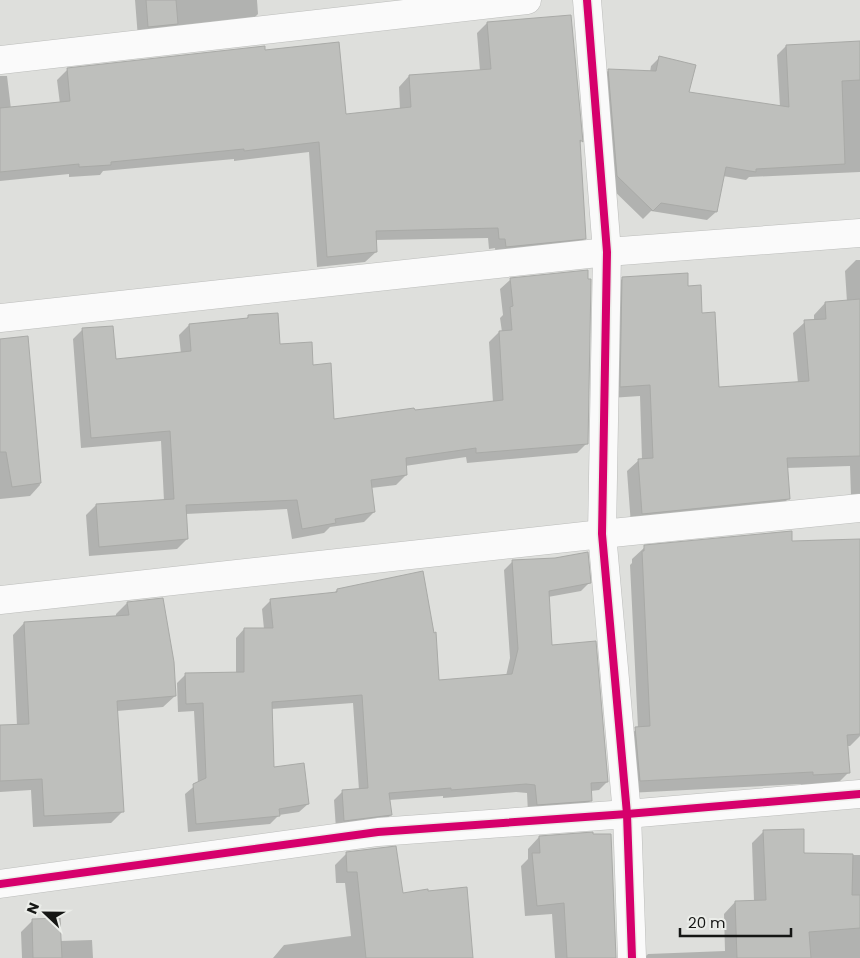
<svg xmlns="http://www.w3.org/2000/svg" width="860" height="958" viewBox="0 0 860 958" font-family="Poppins,sans-serif">
	<rect width="100%" height="100%" fill="#dedfdc"/>
	<!-- shadow -->
	<g fill="#0003">
		<polygon points="135,0 257,0 258,14 247,25 138,38"/>
		<polygon points="570,16 581,142 579,144 585,238 574,249 496,257 495,248 489,249 488,238 375,240 376,252 365,262 317,267 309,152 234,161 234,159 103,171 100,175 69,177 69,174 0,181 0,76 7,76 11,109 60,104 57,80 68,69 264,51 345,115 400,110 399,87 409,76 480,71 477,33 487,23"/>
		<polygon points="860,42 860,172 749,177 746,180 723,176 716,212 707,220 651,211 643,219 608,185 600,78 609,70 650,72 651,66 660,57 688,93 780,107 777,55 786,46"/>
		<polygon points="856,260 860,260 860,496 851,496 850,466 786,468 788,499 777,510 631,525 627,471 639,460 642,460 640,396 610,398 612,289 623,278 687,288 701,314 718,388 798,383 793,333 805,322 814,321 814,315 825,303 847,302 845,271"/>
		<polygon points="510,280 587,443 577,453 467,463 466,457 405,466 406,475 396,485 371,488 374,512 364,522 330,527 324,533 292,539 287,509 186,514 187,539 177,549 89,556 86,515 96,505 164,501 161,441 81,448 73,339 83,329 115,360 181,354 179,335 189,325 245,320 249,316 279,345 312,366 333,420 493,402 489,342 499,332 502,332 500,318 503,315 500,289"/>
		<polygon points="26,338 40,485 30,496 0,499 0,340"/>
		<polygon points="860,540 860,736 850,746 847,746 849,772 836,785 801,787 801,784 628,793 623,741 638,728 630,565 632,563 632,559 645,547"/>
		<polygon points="512,562 589,583 581,591 548,597 551,647 607,782 599,790 591,791 591,800 582,809 528,813 527,793 516,792 443,798 443,796 389,800 391,815 382,823 336,829 334,800 343,791 359,790 353,703 271,709 273,769 308,804 299,812 279,815 270,824 188,832 185,794 198,783 194,711 178,712 177,683 186,674 236,673 236,638 244,629 264,629 262,609 271,600 334,593 337,590 438,681 506,676 510,658 504,570"/>
		<polygon points="127,603 175,696 163,707 117,711 123,811 111,823 33,827 31,790 0,792 0,726 17,726 13,635 24,623 116,617 116,614"/>
		<polygon points="764,831 803,855 860,855 860,958 644,958 648,954 725,951 724,914 735,902 754,901 752,843"/>
		<polygon points="539,837 615,958 555,958 552,914 525,916 521,866 528,859 528,849"/>
		<polygon points="347,853 402,895 471,958 273,958 284,945 351,936 345,883 336,883 335,865"/>
		<polygon points="32,921 60,941 92,940 93,958 22,958 21,932"/>
	</g>
	<!-- building -->
	<g fill="#bebfbc" stroke="#a9aaa7">
		<polygon points="146,0 176,0 178,24 148,27"/>
		<polygon points="571,15 583,142 580,140 586,239 506,247 505,239 499,239 498,228 376,231 377,252 327,257 319,142 244,151 244,149 111,162 111,165 79,167 79,164 0,172 0,108 70,101 67,68 265,46 265,50 339,42 346,114 411,107 409,75 491,69 487,22"/>
		<polygon points="860,41 860,80 842,81 845,164 756,169 756,172 726,167 717,212 661,203 653,211 617,176 608,69 656,71 659,56 696,65 689,92 789,107 786,45"/>
		<polygon points="588,270 588,279 591,279 588,444 476,453 476,448 406,458 407,475 371,480 375,512 335,519 336,523 302,529 297,500 186,505 188,539 99,547 96,504 174,499 170,431 91,438 82,328 113,326 116,359 191,351 189,324 248,318 248,315 278,313 280,344 312,342 313,365 331,363 334,419 414,408 415,410 503,400 499,331 512,330 510,307 513,306 510,278"/>
		<polygon points="688,273 688,286 701,285 702,313 715,312 719,387 809,381 804,320 826,319 825,302 860,299 860,456 787,458 790,499 642,514 638,459 653,458 650,385 620,387 622,277"/>
		<polygon points="28,336 41,483 12,487 6,452 0,452 0,339"/>
		<polygon points="792,531 792,541 860,539 860,734 847,735 850,773 813,775 813,772 640,781 635,727 650,726 642,551 644,551 644,545"/>
		<polygon points="588,552 591,583 549,591 552,645 596,641 608,782 591,783 592,801 537,805 535,785 526,784 451,790 451,788 389,793 392,815 344,821 342,790 368,788 362,695 272,702 274,767 304,763 309,804 279,809 280,816 196,824 193,784 206,778 203,703 186,704 185,673 244,672 244,628 273,628 270,599 337,592 337,589 423,571 434,633 436,632 439,680 512,674 518,649 512,560 555,558"/>
		<polygon points="163,598 174,662 176,696 117,701 124,812 44,816 42,779 0,781 0,725 29,724 24,622 129,615 127,602"/>
		<polygon points="804,829 804,853 853,854 852,895 860,895 860,928 809,932 811,958 737,958 735,901 766,900 763,830"/>
		<polygon points="593,832 593,834 611,834 616,958 567,958 564,903 537,906 532,853 540,853 539,836"/>
		<polygon points="396,846 403,893 428,889 428,891 467,887 473,958 366,958 357,872 347,872 346,852"/>
		<polygon points="60,918 62,958 33,958 32,919"/>
	</g>
	<g fill="none" stroke-linecap="round" stroke-linejoin="round">
		<!-- minor casing -->
		<g stroke="#bcbdbb" stroke-width="29">
			<g id="minor">
				<polyline points="587,0 607,252 602,534 627,814 632,958"/>
				<polyline points="0,60 527,0"/>
				<polyline points="0,318 607,252 860,233"/>
				<polyline points="0,600 602,534 860,508"/>
				<polyline points="0,884 378,832 627,814 860,794"/>
			</g>
		</g>
		<!-- minor -->
		<use href="#minor" stroke="#fafafa" stroke-width="28"/>
		<!-- cycleway casing -->
		<g stroke="#ebede9" stroke-width="11">
			<g id="cycleway">
				<polyline points="587,0 607,252 602,534 627,814 632,958"/>
				<polyline points="0,884 378,832 627,814 860,794"/>
			</g>
		</g>
		<!-- cycleway -->
		<use href="#cycleway" stroke="#d6006c" stroke-width="8"/>
	</g>
	<!-- north arrow -->
	<g transform="translate(45 913) rotate(292)" stroke="#ebede9" stroke-width="4" paint-order="stroke">
	<path d="M0-4L9 19L0 12L-9 19Z" fill="#151614"/>
	<text y="-8" font-size="14" font-weight="bold" text-anchor="middle" fill="#151614">N</text>
	</g>
	<!-- scale -->
	<path d="M680 928v8h111v-8" fill="none" stroke="#151614" stroke-width="2.5"/>
	<text x="688" y="928" font-size="15" fill="#151614" stroke="#ebede9" stroke-width="4" paint-order="stroke">20 m</text>
</svg>
